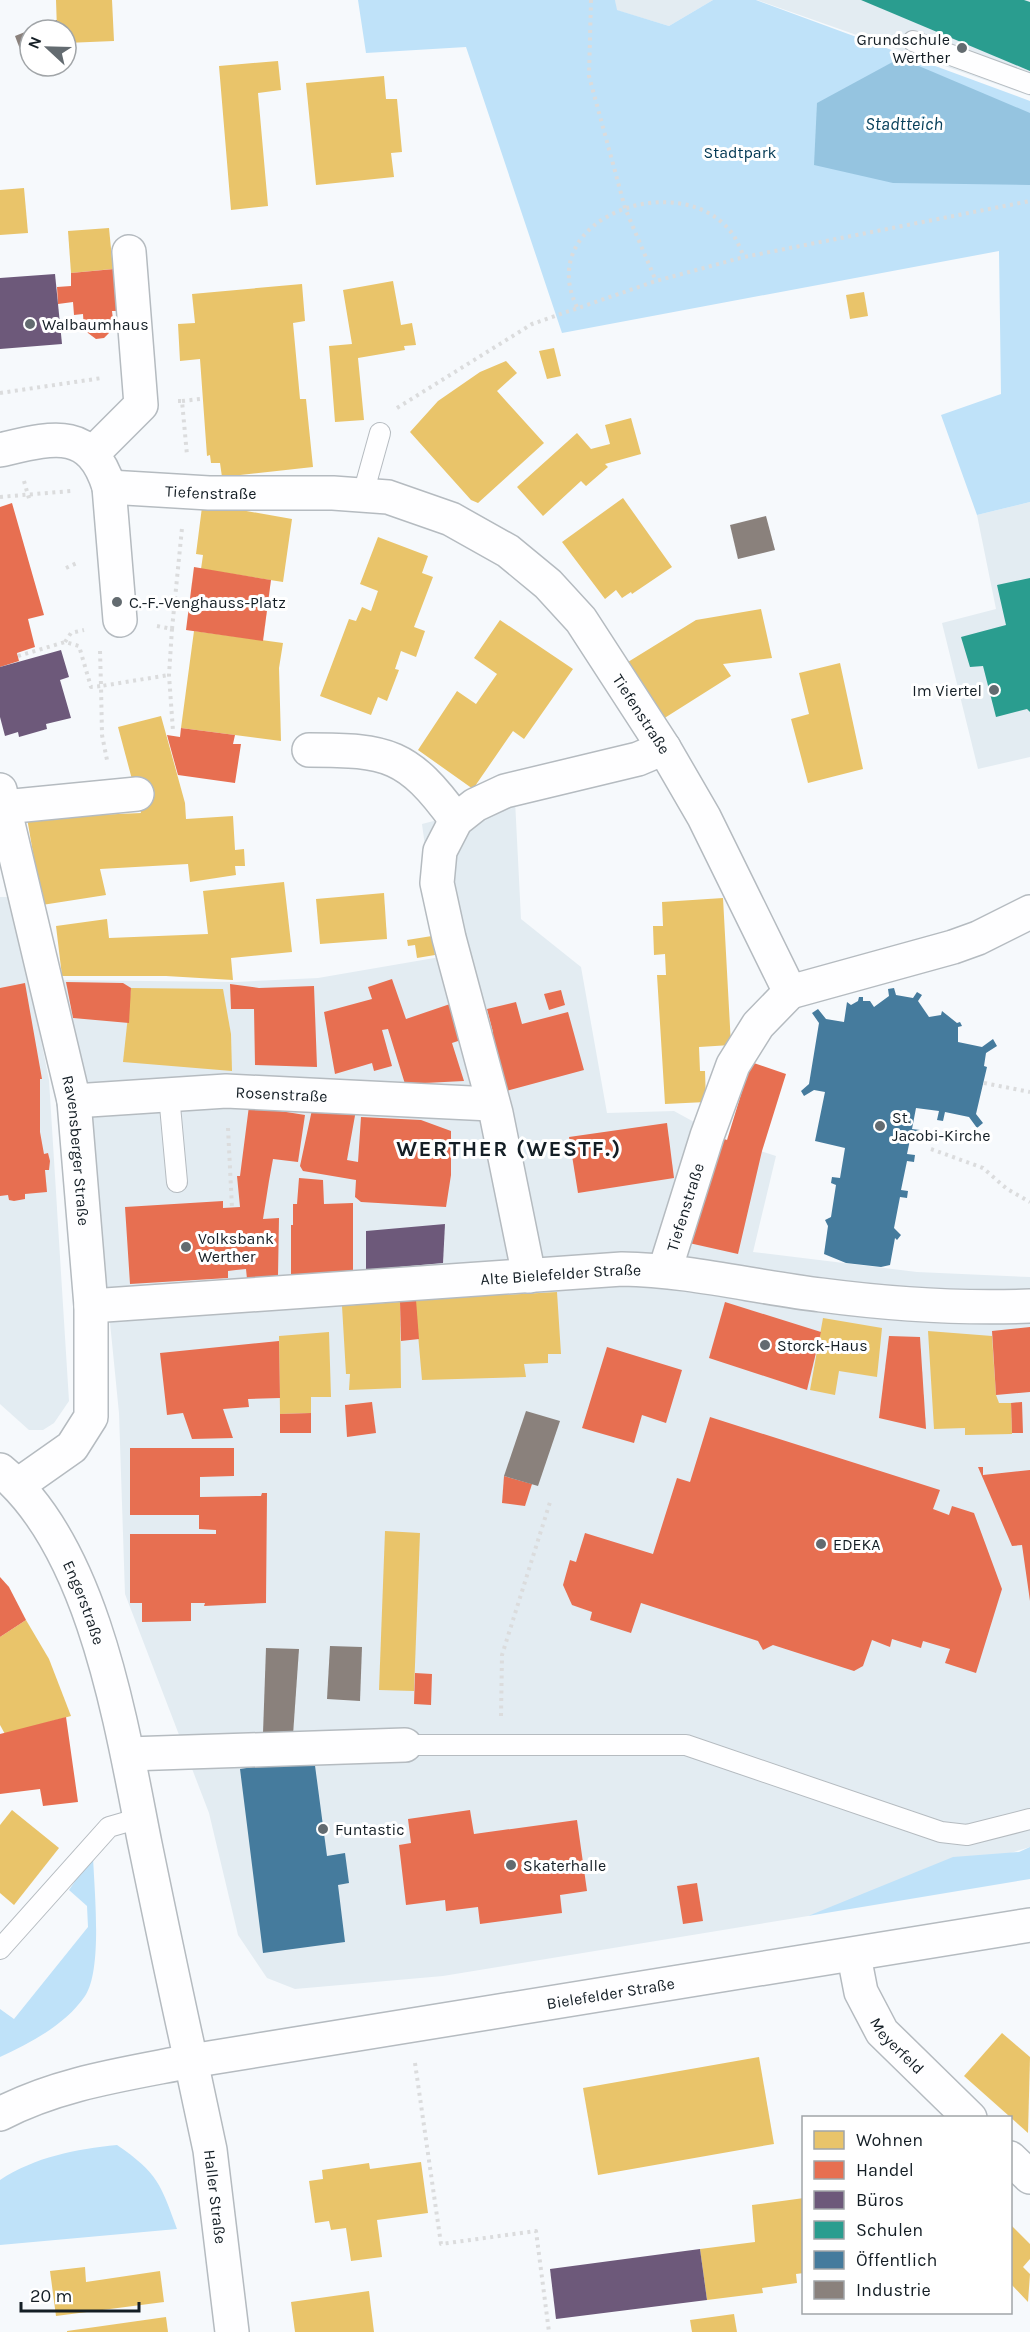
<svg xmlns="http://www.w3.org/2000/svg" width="1030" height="2332" viewBox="0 0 1030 2332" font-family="Karla,sans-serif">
	<rect width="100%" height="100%" fill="#f6f9fc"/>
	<!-- built -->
	<g fill="#e3ecf2">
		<polygon points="615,0 713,0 669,26 616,10"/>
		<polygon points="757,0 1030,0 1030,96"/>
		<polygon points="1030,502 1030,757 978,769 942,623 996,609 977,515"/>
		<polygon points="515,800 521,919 581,967 607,1113 674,1111 727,1140 776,1156 753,1252 917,1272 1030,1277 1030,1847 808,1916 443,1976 295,1989 267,1978 238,1935 209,1813 125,1594 119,1413 86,1082 57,980 236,982 318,978 440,957 422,824"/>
		<polygon points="0,897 8,897 28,975 49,1080 69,1401 54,1423 43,1430 29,1430 0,1404"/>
	</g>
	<!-- green -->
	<g fill="#bfe2f9">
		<polygon points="358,0 615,0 617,10 669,26 713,0 756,0 1030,101 1030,502 977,515 941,415 1001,394 999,251 562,333 466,47 366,53"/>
		<polygon points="1030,1847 1030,1879 808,1916 953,1857 1019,1852"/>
		<path d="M93 1855C94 1888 103 1969 85 1996 66 2024 31 2043 0 2057V2009L14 2019 88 1927 87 1906 69 1890Z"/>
		<path d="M117 2145C158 2173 161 2185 177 2229L0 2245V2180C35 2157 76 2149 117 2145Z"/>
	</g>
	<!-- water -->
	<polygon fill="#95c4e0" points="900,58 1030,113 1030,185 893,183 814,165 817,103"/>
	<!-- homes -->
	<g fill="#e9c46a">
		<polygon points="56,0 112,0 114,41 66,43 66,30 57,30"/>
		<polygon points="278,61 281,90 258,93 268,206 231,210 219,66"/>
		<polygon points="384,76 386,99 397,99 402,152 391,153 394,177 316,185 306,83"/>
		<polygon points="24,188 28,233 0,235 0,190"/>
		<polygon points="109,228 113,269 71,273 68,231"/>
		<polygon points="393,281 401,325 412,323 416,345 404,346 405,350 358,358 364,420 335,422 329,346 352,344 343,290"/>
		<polygon points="302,284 305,321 293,323 300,399 306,399 313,467 222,477 220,463 211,463 210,455 207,456 200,359 180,361 178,324 195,323 192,294"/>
		<polygon points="864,292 868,316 850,319 846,295"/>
		<polygon points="554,348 561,376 547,379 539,351"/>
		<polygon points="506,361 517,373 497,391 544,443 478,503 471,500 410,432 438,401 480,372"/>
		<polygon points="631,418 641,454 605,464 608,467 586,486 581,481 543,516 517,487 577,433 591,449 610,444 605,425"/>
		<polygon points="623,498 672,567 632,594 631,592 622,598 616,590 605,599 562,542"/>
		<polygon points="202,507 224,510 224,507 292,519 283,582 201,569 203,555 196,554"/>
		<polygon points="378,537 428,556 422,573 433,577 414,627 425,631 416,657 401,651 395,669 399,670 387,701 378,697 371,715 320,696 349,619 356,621 362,607 371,611 378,591 360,584"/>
		<polygon points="761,609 772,658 723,664 731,676 663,719 628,662 696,620"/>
		<polygon points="500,620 573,669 524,739 513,731 473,789 418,750 457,691 476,704 497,674 474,658"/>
		<polygon points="194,631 283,643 279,668 281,741 181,728"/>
		<polygon points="840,663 863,769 808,783 791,719 809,714 799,673"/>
		<polygon points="161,716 185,803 186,819 233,816 235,850 244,849 245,866 235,866 236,875 190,882 188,864 100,869 106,895 42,905 27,818 141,813 118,727"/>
		<polygon points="284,882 292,952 231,958 233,980 166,976 62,976 56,926 107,919 109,938 208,934 203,891"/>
		<polygon points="384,893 387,939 320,944 316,899"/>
		<polygon points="723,898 731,1045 699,1047 700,1071 705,1071 706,1102 665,1104 657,975 666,975 665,954 654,955 653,926 663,926 662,902"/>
		<polygon points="432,936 435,955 417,958 415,945 408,946 407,940"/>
		<polygon points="131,988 223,989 231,1034 232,1071 123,1062"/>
		<polygon points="503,1292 503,1295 557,1292 561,1354 548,1354 548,1363 524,1364 526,1377 422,1380 415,1300"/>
		<polygon points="400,1302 401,1388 349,1390 350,1374 346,1374 342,1306"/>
		<polygon points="823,1318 882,1328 877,1377 839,1371 835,1395 810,1390"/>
		<polygon points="928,1331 992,1336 996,1395 999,1403 1011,1403 1012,1434 965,1435 965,1428 934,1429"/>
		<polygon points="329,1332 331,1397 311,1397 311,1413 280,1414 279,1336"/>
		<polygon points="385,1531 420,1533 414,1691 379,1690"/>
		<polygon points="26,1620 49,1659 71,1716 5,1734 0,1725 0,1637"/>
		<polygon points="12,1810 59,1848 14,1905 0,1893 0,1825"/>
		<polygon points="1002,2033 1030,2057 1028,2133 964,2076"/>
		<polygon points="759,2057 774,2144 598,2175 583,2088"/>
		<polygon points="421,2162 428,2213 377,2220 382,2257 351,2261 346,2228 331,2230 329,2221 315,2223 309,2181 323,2179 322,2170 369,2163 370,2169"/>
		<polygon points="804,2198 804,2273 796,2274 797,2283 762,2288 763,2293 707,2300 700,2249 755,2242 752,2205"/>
		<polygon points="1011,2225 1030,2244 1030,2259 1023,2267 1030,2274 1028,2302 1011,2284"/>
		<polygon points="85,2267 86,2282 160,2271 164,2302 56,2316 50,2271"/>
		<polygon points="369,2291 374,2332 295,2332 291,2302"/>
		<polygon points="734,2314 737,2332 692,2332 690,2320"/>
		<polygon points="166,2317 168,2332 67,2332 67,2331"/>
	</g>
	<!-- shops -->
	<g fill="#e76f51">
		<polygon points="114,269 118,311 112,311 114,328 104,338 96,339 84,330 83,314 74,315 73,302 58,304 57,287 71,286 71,273"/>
		<polygon points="12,503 44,615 28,619 35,647 17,653 19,661 0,667 0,507"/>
		<polygon points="194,567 271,580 263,641 186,630"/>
		<polygon points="181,728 235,735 233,744 241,744 235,783 178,775 167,735 180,737"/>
		<polygon points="392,979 406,1019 450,1004 461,1040 452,1043 464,1081 405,1084 388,1029 382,1030 392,1066 374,1071 372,1063 335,1074 324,1012 372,999 368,987"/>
		<polygon points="66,982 123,983 131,988 129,1023 73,1018"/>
		<polygon points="25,983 42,1079 40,1079 40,1132 44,1154 48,1153 50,1161 49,1170 45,1170 47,1192 25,1194 25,1199 14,1201 9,1200 8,1195 0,1196 0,988"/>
		<polygon points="230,984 259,988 314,986 317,1067 255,1065 254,1009 231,1009"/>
		<polygon points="561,990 565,1005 549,1010 544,994"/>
		<polygon points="516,1002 522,1024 568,1012 584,1070 499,1093 482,1035 493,1032 487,1009"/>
		<polygon points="751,1062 786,1074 762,1151 738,1254 689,1243 714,1165 724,1139 727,1140"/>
		<polygon points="313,1105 356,1110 347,1160 358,1162 361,1117 421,1120 451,1131 451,1175 446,1207 361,1202 355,1197 356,1180 303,1171 300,1166"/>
		<polygon points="249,1106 305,1115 298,1162 273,1159 269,1181 263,1219 279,1218 278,1276 247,1279 246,1269 236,1270 228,1271 228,1278 130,1284 125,1207 223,1201 223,1208 240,1207 237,1176 240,1176"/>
		<polygon points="667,1123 674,1178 578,1193 569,1137"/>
		<polygon points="299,1178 323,1180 324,1204 353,1203 353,1271 291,1276 291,1225 293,1225 293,1204 297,1204"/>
		<polygon points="416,1300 419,1339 401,1341 400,1302"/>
		<polygon points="725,1302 821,1332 807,1390 709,1358"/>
		<polygon points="1030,1327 1030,1392 996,1395 992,1331"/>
		<polygon points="889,1336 920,1337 926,1429 879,1418"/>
		<polygon points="279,1341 280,1398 248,1399 249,1407 223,1409 233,1438 192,1439 183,1413 167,1415 160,1353"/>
		<polygon points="607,1347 682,1370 666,1423 642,1415 634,1443 582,1428"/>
		<polygon points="372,1402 376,1433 347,1437 345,1405"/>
		<polygon points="1022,1402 1023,1433 1012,1433 1011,1403"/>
		<polygon points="311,1413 311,1433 280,1433 280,1414"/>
		<polygon points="710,1417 940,1490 933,1509 949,1515 952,1506 974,1513 1002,1589 976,1673 945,1663 950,1649 923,1641 921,1648 892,1639 890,1647 872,1640 863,1666 854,1671 773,1645 763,1650 758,1641 641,1603 631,1633 590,1620 592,1612 572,1605 563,1585 570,1560 576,1562 585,1533 653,1554 677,1478 690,1482"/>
		<polygon points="130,1448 234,1448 234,1476 200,1477 200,1497 261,1496 262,1493 267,1493 266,1603 204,1606 205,1603 191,1603 191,1621 142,1622 142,1603 130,1603 130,1534 216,1534 216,1530 199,1529 199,1515 130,1515"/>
		<polygon points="978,1467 983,1467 983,1475 1030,1470 1030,1601 1022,1545 1012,1546"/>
		<polygon points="504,1476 532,1484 525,1506 502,1503"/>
		<polygon points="0,1577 9,1587 26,1620 0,1637"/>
		<polygon points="415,1673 432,1674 431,1705 414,1704"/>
		<polygon points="66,1717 78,1802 43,1806 40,1789 0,1794 0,1734"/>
		<polygon points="470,1810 474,1834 577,1820 587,1891 560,1895 562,1913 480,1924 478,1907 446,1911 445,1900 406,1905 399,1845 411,1843 408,1819"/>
		<polygon points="697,1883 703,1921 683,1924 677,1886"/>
	</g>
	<!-- offices -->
	<g fill="#6d597a">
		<polygon points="55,274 62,344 0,349 0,278"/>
		<polygon points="61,650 69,677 60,680 71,718 46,724 47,729 19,737 18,732 5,736 0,717 0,667"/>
		<polygon points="445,1224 443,1263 366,1270 366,1231"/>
		<polygon points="700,2249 707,2300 556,2319 550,2269"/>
	</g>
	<!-- schools -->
	<g fill="#2a9d8f">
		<polygon points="861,0 1024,0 1030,2 1030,71"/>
		<polygon points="1030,578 1030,712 1027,709 996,717 983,666 970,667 961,637 1006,625 997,585"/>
	</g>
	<!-- public -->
	<g fill="#457b9d">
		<polygon points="894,988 896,995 913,998 917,992 922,995 918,1001 929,1017 941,1015 942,1011 957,1023 960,1022 962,1026 958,1027 958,1042 982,1047 993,1039 997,1046 986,1053 984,1066 987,1067 976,1114 983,1123 977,1128 969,1117 945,1112 943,1121 937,1120 939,1111 916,1108 912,1129 920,1130 919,1136 911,1135 907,1154 915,1155 914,1162 907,1161 901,1190 908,1191 907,1198 900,1197 894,1228 901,1235 897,1240 895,1238 890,1265 881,1267 846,1263 824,1254 828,1226 825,1220 831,1217 836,1185 831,1183 832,1177 840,1178 845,1148 815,1141 825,1092 814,1090 804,1096 801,1091 809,1084 819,1023 812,1013 818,1009 826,1019 844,1022 847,1002 851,1005 858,1001 859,997 863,997 863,1001 870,1001 874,1007 889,996 888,989"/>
		<polygon points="314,1758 327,1856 345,1853 349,1883 338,1885 345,1942 263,1953 240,1769"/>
	</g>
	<!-- industry -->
	<g fill="#8a817c">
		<polygon points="57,20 57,30 30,30"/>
		<polygon points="30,30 30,63 26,65 15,36"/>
		<polygon points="766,516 775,550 738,559 730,525"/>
		<polygon points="526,1411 560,1421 538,1486 504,1476"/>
		<polygon points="330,1646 362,1647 360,1701 327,1699"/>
		<polygon points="266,1648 299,1649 293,1735 263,1733"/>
	</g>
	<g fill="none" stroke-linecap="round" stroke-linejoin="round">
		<!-- service casing -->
		<g stroke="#b5bbc0" stroke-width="22">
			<g id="service">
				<polyline points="913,41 1030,84"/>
				<polyline points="363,494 380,433"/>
				<polyline points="169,1095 177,1182"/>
				<polyline points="405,1745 686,1745 941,1832 967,1835 1030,1819"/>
				<polyline points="0,1949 109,1827 140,1818"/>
			</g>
		</g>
		<!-- minor casing -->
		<g stroke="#b5bbc0" stroke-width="36">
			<g id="minor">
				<path d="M0 450C52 438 90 426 109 487L120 620"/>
				<polyline points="93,453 141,405 129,252"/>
				<path id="s1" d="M109 487 209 493H333L388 497 451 519 508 551 548 584 581 620 664 748 704 817 790 992"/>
				<path d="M309 750C388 750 408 754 456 820"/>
				<path id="s2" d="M0 790 74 1101 91 1306V1417L72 1447 18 1485"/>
				<polyline points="4,807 137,794"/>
				<polyline points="790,992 953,947 978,938 1030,912"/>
				<path id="s3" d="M74 1101 226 1091 491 1104"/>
				<path id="s4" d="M665 1270 707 1136 733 1065 758 1025 790 992"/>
				<polyline points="529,1276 496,1113 449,938 437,883 440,851 456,820 475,805 505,791 638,759 664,748"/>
				<path id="s5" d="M91 1306 622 1269C690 1270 754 1287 821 1295 890 1304 960 1309 1030 1306"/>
				<polyline points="128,1754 405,1745"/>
				<path id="s6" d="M854 1956 861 1992 882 2032 970 2118"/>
				<polyline points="1010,2158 1030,2177"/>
			</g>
		</g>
		<!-- tertiary casing -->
		<g stroke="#b5bbc0" stroke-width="36">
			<g id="tertiary">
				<path id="s7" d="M191 2061 210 2150 232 2332"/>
			</g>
		</g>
		<!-- secondary casing -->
		<g stroke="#b5bbc0" stroke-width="36">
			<g id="secondary">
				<path id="s8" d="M0 1470C95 1548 122 1729 145 1844 160 1917 175 1989 191 2061"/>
				<path id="s9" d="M0 2114C59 2083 126 2074 191 2061L1030 1925"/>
			</g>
		</g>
		<!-- path -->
		<g stroke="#dbdcdd" stroke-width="4" stroke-dasharray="3 4.5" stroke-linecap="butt">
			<polyline points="591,0 589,76 625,208 656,281"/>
			<path d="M577 307C532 216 685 164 734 236 738 243 741 250 744 257"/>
			<polyline points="0,393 102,378"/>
			<polyline points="178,401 182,401 187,455"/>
			<polyline points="182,401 200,399"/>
			<polyline points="397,408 532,324 656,281 744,257 1030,201"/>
			<polyline points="24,481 30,502"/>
			<polyline points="0,497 71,491"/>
			<polyline points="66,568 79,562"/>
			<polyline points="157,626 172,629 169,675 173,731"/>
			<polyline points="172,629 182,528"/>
			<polyline points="65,642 71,633 84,630"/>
			<polyline points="100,651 101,686 169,675"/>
			<polyline points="18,656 65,642 79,646 91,687 101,686 102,735 107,760"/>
			<polyline points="984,1083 1030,1092"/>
			<polyline points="228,1128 232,1208"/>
			<polyline points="931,1149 983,1168 1007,1189 1030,1202"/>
			<polyline points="501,1716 502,1655 551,1499"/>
			<polyline points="415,2063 441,2244 536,2231 549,2332"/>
		</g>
		<!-- service -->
		<use href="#service" stroke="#fefeff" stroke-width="20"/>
		<!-- minor -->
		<use href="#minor" stroke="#fefeff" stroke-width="33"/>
		<!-- tertiary -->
		<use href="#tertiary" stroke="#fefeff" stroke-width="33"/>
		<!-- secondary -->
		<use href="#secondary" stroke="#fefeff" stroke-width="33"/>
	</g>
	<!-- markers -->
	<g fill="#636b70" stroke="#fff" stroke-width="2">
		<circle cx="962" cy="48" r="6"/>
		<circle cx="30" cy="324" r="6"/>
		<circle cx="117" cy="602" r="6"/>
		<circle cx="994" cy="690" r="6"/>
		<circle cx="880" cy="1126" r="6"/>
		<circle cx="186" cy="1247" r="6"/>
		<circle cx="765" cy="1345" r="6"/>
		<circle cx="821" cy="1544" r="6"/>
		<circle cx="323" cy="1829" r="6"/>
		<circle cx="511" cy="1865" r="6"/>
	</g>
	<g text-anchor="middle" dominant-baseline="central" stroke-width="6" stroke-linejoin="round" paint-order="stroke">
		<!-- poi labels -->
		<g font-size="16" fill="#141e25" stroke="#fff" text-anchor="start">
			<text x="950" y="39" text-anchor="end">Grundschule<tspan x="950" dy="18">Werther</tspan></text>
			<text x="42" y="324">Walbaumhaus</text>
			<text x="129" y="602">C.-F.-Venghauss-Platz</text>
			<text x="982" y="690" text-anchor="end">Im Viertel</text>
			<text x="892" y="1117">St.<tspan x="892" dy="18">Jacobi-Kirche</tspan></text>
			<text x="198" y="1238">Volksbank<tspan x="198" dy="18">Werther</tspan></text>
			<text x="777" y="1345">Storck-Haus</text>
			<text x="833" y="1544">EDEKA</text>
			<text x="335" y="1829">Funtastic</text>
			<text x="523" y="1865">Skaterhalle</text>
		</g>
		<!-- park labels -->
		<g font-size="16" fill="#003752" stroke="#fff">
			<text x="740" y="152">Stadtpark</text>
		</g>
		<!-- street labels -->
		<g font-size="16" fill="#141e25" stroke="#fff">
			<text stroke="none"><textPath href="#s1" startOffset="102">Tiefenstraße</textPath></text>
			<text stroke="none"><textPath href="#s1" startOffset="624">Tiefenstraße</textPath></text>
			<text stroke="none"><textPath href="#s3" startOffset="208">Rosenstraße</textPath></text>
			<text stroke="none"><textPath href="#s2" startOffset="369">Ravensberger Straße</textPath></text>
			<text stroke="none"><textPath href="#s4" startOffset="66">Tiefenstraße</textPath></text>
			<text stroke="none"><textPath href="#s5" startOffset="471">Alte Bielefelder Straße</textPath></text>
			<text stroke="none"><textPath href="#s8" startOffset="159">Engerstraße</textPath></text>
			<text stroke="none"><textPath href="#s9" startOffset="624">Bielefelder Straße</textPath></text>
			<text stroke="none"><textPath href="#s6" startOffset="102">Meyerfeld</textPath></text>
			<text stroke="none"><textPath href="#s7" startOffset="138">Haller Straße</textPath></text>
		</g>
		<!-- water labels -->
		<g font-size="18" font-style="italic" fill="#08405b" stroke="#fff">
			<text x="904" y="124">Stadtteich</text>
		</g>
		<!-- district labels -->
		<g font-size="22" font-weight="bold" letter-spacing="1.5" fill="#141e25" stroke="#fff">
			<text x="509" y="1149">WERTHER (WESTF.)</text>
		</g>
	</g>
	<!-- legend -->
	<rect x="802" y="2116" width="210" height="198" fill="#ffffff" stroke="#a1a5a8" stroke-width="1.5"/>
	<rect x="814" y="2131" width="30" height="18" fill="#e9c46a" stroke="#a1a5a8" stroke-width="1.5"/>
	<text x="856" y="2146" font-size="18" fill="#141e25">Wohnen</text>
	<rect x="814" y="2161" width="30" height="18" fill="#e76f51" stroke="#a1a5a8" stroke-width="1.5"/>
	<text x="856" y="2176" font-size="18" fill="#141e25">Handel</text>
	<rect x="814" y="2191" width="30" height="18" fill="#6d597a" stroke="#a1a5a8" stroke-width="1.5"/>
	<text x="856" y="2206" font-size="18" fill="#141e25">Büros</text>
	<rect x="814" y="2221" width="30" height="18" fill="#2a9d8f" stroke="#a1a5a8" stroke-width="1.5"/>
	<text x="856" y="2236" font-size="18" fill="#141e25">Schulen</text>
	<rect x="814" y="2251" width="30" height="18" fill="#457b9d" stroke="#a1a5a8" stroke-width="1.5"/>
	<text x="856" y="2266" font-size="18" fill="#141e25">Öffentlich</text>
	<rect x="814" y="2281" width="30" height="18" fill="#8a817c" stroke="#a1a5a8" stroke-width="1.5"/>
	<text x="856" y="2296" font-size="18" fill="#141e25">Industrie</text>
	<!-- north arrow -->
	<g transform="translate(48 48) rotate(292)"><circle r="28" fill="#ffffff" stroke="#a1a5a8" stroke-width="1.5"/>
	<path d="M0-4.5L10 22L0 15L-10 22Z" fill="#636b70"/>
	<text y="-9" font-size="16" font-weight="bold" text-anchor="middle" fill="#141e25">N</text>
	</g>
	<!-- scale -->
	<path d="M21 2302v9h118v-9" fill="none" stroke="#141e25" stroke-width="3"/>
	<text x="30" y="2302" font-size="18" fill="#141e25" stroke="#ffffff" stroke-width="4.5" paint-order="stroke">20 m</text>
</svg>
